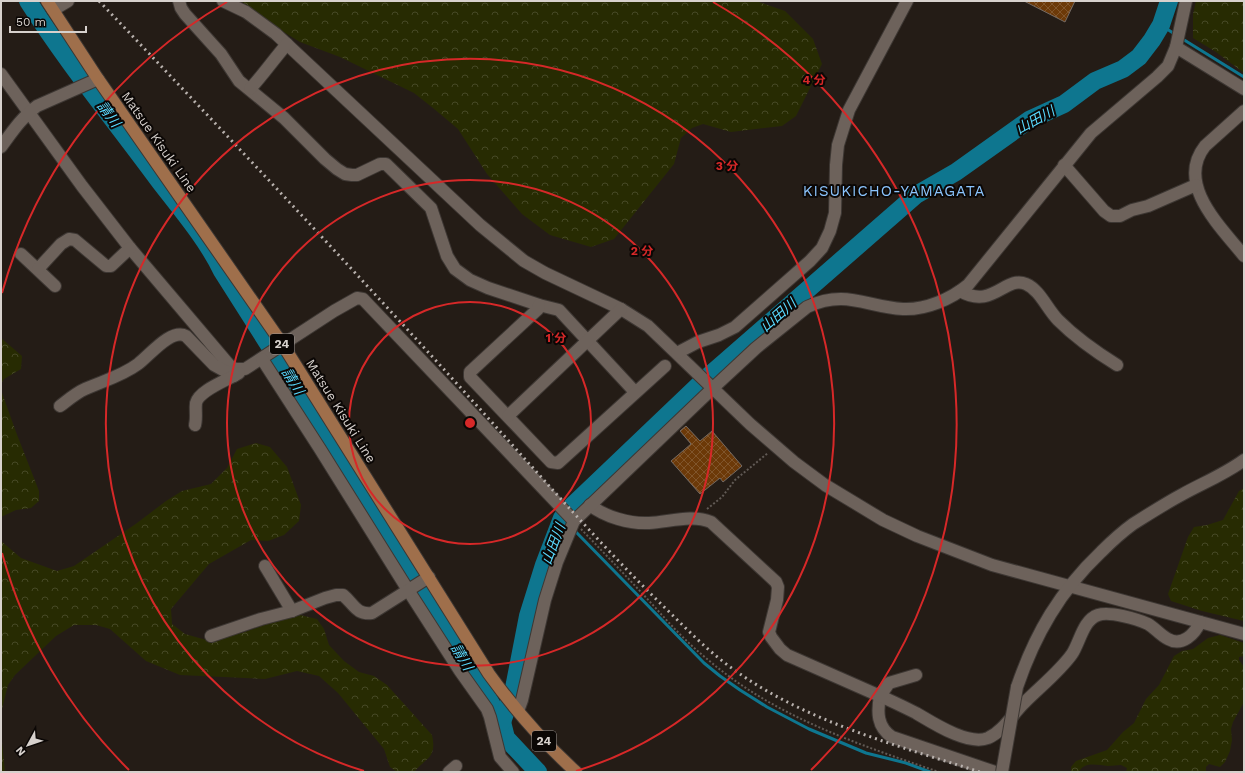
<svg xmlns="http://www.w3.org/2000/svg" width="1245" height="773" viewBox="0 0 1245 773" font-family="'Work Sans','Noto Sans JP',sans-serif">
	<defs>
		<pattern id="forest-crowns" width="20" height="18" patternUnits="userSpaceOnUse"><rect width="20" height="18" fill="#272b02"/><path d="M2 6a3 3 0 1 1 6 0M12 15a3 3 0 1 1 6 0" fill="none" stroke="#464926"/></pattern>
		<pattern id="building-cross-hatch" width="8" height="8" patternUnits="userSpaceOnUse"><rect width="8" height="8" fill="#6c3908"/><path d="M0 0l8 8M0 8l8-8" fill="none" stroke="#80552b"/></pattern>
	</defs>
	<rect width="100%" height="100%" fill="#241c16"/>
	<!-- forest -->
	<g fill="url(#forest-crowns)">
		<polygon points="241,1 756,1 785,11 813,39 822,64 796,116 782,126 731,132 703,124 692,128 681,138 674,164 614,239 591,247 550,235 522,214 487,174 458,129 433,108 414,93 340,57 300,42 261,18"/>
		<polygon points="1196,1 1244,1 1244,73 1216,52 1193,38 1193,14"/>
		<polygon points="1,338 22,356 21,369 4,379 1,384"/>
		<polygon points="1,390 16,432 39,491 39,501 31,508 16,510 1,517"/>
		<path d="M256 443 270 447 287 467 301 505 299 521 284 535 268 541 251 540 209 564 171 609 172 624 185 634 210 641 245 632 279 620 300 615 317 619 324 629 329 645 344 661 359 672 374 676 387 685 432 735C437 758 427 757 414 772H397L390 767 384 749 338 693 319 676 297 671 265 679 180 675 146 661 110 629 96 625H74L56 636 15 675 8 685 2 709V742L5 772H1V541L21 558 57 571 74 566 137 523 166 501 182 491 211 484 227 468 237 449Z"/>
		<polygon points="1244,488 1244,621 1202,611 1171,601 1168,594 1188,537 1194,527 1207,525 1223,520 1239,491"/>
		<path d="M1220 635 1244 643V656L1239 657V660L1244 667V702L1233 722 1231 729 1232 740 1230 751 1225 762 1220 767 1209 764 1206 767V772H1126L1127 768 1121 765C1117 765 1112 766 1108 766 1098 765 1084 761 1079 772H1071V767L1076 761 1107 750 1123 732 1134 723 1146 699 1159 685 1174 656 1182 651 1193 649 1208 638Z"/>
	</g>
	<!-- water -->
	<polygon fill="#0e768f" points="21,1 34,1 50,24 39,30"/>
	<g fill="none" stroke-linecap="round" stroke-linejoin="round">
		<!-- stream -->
		<g stroke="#0e768f" stroke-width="3">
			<polyline points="1161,25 1176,35"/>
			<polyline points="1181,38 1244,77"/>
			<polyline points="562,518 566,522"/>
			<polyline points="576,532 704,663 720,676 740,690 767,707 809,729 866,753 906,763 930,772"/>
		</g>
		<!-- river -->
		<g stroke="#0e768f" stroke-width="18">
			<path d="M28 1C68 64 116 122 160 182 181 209 208 241 222 271L358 485 483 690 502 722 506 738 538 772"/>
			<polyline points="502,722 514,688 528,616 544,565 562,518 573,505 704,380 916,195 956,172 1029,120 1064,104 1095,81 1123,69 1139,57 1152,40 1161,25 1169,1"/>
		</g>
	</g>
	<!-- building -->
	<g fill="url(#building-cross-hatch)" stroke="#746a63">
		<polygon points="1024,1 1075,1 1065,22"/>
		<polygon points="686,426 700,441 712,431 742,466 723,482 720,478 700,494 671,461 691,444 680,431"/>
	</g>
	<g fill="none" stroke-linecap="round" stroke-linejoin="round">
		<!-- minor casing -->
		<g stroke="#3d3733" stroke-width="14">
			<g id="minor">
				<polyline points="179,1 181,8 185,14 221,54 239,81 284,118 325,159 337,169 345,174 352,175 357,175 380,164 386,164 431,208 447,256 455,269 470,280 488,288 539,305 559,310 635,392"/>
				<polyline points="223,1 246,12 276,34 480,225 524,261 545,273 621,309 648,326 750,424 794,462 825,485 883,520 917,536 992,565 1244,634"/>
				<polyline points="53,10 68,1"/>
				<polyline points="1176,47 1244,89"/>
				<polyline points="1,74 82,186 130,248 230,366 235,369 245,369 334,311 357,298 363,299 574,521"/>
				<path d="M250 89C263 75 274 59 287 44"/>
				<path d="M1244 111 1205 146C1175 184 1221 227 1244 256"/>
				<path d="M1 147C12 132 22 117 37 106L98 79"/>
				<polyline points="1064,165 1104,211 1111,216 1120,216 1132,210 1148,206 1196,185"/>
				<polyline points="21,254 55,286"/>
				<polyline points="38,269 61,244 69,239 75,240 106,266 111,266 130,248"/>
				<path d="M960 291C993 310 1005 275 1026 284 1040 290 1047 309 1058 320 1075 337 1096 352 1117 365"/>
				<polyline points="539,305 538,309 470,372 470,377 551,462 558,463 665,366"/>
				<polyline points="677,353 698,342 719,335 735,327 810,261 822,248 830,231 835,213 836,165 838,145 849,110 907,1"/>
				<polyline points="262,359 320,449 408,590 460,671 487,709 490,717 500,757 513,772"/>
				<path d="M60 406C68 400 76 393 85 389 103 381 122 376 138 364 150 355 171 328 186 336L214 365 234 376"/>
				<polyline points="508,416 621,309"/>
				<path d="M195 425C197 417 195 410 196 403 199 390 228 380 239 373"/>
				<path d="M590 505C605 517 630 524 649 523 669 522 692 514 711 522L776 582 778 587 777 600 769 632 771 637 780 649 787 655 880 696C877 712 877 727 892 737L995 772"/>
				<polyline points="265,566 292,611"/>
				<path d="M211 636 261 619 292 611 325 598 336 595H343C354 604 356 615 372 613L429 577"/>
				<path d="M916 675 889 683 880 696C892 701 904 707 916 713 933 723 968 746 988 738 1004 731 1013 713 1025 702 1040 687 1060 671 1072 654 1080 642 1083 620 1098 615 1110 611 1137 619 1148 624 1155 628 1160 635 1168 639 1182 647 1195 634 1200 622"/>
				<path d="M1017 687C1035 634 1060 591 1101 552 1111 542 1122 532 1133 524 1149 514 1166 503 1183 494 1203 483 1225 474 1244 460"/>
				<path d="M518 711 522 700 545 600 557 562 574 521 713 388 756 348 807 307C846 289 866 307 903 309 926 310 951 299 968 285L1091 133 1157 77 1168 66 1176 47 1186 1"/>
				<polyline points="449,772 456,766"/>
			</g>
		</g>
		<!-- major casing -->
		<g stroke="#3d3733" stroke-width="14">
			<path id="major" d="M47 1 98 79 283 345 489 674C515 710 543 742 576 772"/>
		</g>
		<!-- path -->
		<g stroke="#615a55" stroke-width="2" stroke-dasharray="2 2" stroke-linecap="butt">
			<polyline points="707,509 722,497 735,480 768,453"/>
			<path d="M581 529C605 554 629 579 652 604 669 623 686 642 706 658 773 716 857 744 939 772"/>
		</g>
		<!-- minor -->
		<use href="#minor" stroke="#6d625b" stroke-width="12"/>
		<!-- major -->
		<use href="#major" stroke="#9f6f4b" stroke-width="12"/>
		<!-- rail -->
		<path stroke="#b8b1ad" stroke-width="3" stroke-dasharray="2 4" stroke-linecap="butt" d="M99 1C227 135 354 270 479 408 538 473 595 539 658 601 682 624 705 649 733 669 806 722 896 745 980 772"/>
		<!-- minor-bridge casing -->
		<g stroke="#3d3733" stroke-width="14" stroke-linecap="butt">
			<polyline id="minor-bridge" points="1002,772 1017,687"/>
		</g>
		<!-- minor-bridge -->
		<use href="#minor-bridge" stroke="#6d625b" stroke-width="12"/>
	</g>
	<!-- distance rings -->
	<g fill="none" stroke="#d62828" stroke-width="2">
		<circle cx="470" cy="423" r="121"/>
		<circle cx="470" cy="423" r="243"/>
		<path d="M364 771A364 364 0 1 1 576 771"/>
		<path d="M129 770A486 486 0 0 1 2 553M2 293A486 486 0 0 1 227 2M713 2A486 486 0 0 1 811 770"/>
	</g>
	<g text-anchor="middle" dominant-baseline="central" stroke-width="4" stroke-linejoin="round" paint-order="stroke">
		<!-- shield labels -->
		<g fill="#0b0705" stroke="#9a9491" stroke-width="1">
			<rect x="270" y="334" width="24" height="20" rx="3"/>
			<rect x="532" y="731" width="24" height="20" rx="3"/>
		</g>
		<g font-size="12" font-weight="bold" fill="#d7d1cd">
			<text x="282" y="344">24</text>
			<text x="544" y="741">24</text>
		</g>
		<!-- street labels -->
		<g font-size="13" fill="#d7d1cd" stroke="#0b0705">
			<text transform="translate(159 142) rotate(55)">Matsue Kisuki Line</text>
			<text transform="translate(341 411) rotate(58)">Matsue Kisuki Line</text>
		</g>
		<!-- water labels -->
		<g font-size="14" font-style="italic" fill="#5adaff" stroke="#0b0705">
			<text transform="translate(109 114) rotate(53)">請川</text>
			<text transform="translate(1035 120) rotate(-29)">山田川</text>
			<text transform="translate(778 315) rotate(-41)">山田川</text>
			<text transform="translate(293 381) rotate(58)">請川</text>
			<text transform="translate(553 544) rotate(-69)">山田川</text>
			<text transform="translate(462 657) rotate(59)">請川</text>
		</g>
		<!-- quarter labels -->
		<g font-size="15" letter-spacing="1" fill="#8bc4fd" stroke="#0b0705">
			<text x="894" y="191">KISUKICHO-YAMAGATA</text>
		</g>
	</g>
	<circle cx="470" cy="423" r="6" fill="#d62828" stroke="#0b0705" stroke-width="2"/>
	<g font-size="12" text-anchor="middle" font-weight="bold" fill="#d62828" stroke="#0b0705" stroke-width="4" stroke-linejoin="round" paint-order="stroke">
		<text x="814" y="84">4 分</text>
		<text x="727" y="170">3 分</text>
		<text x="642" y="255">2 分</text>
		<text x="556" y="342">1 分</text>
	</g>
	<!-- border -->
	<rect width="1245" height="773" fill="none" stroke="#d7d1cd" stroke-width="4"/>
	<!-- north arrow -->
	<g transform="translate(28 745) rotate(230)" stroke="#0b0705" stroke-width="3" paint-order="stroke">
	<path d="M0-3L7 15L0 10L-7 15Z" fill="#d7d1cd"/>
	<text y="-6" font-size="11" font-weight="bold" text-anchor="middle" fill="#d7d1cd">N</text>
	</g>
	<!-- scale -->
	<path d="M10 26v6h76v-6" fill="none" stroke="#d7d1cd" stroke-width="2"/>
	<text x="16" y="26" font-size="12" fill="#d7d1cd" stroke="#0b0705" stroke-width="3" paint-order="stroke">50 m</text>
</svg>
